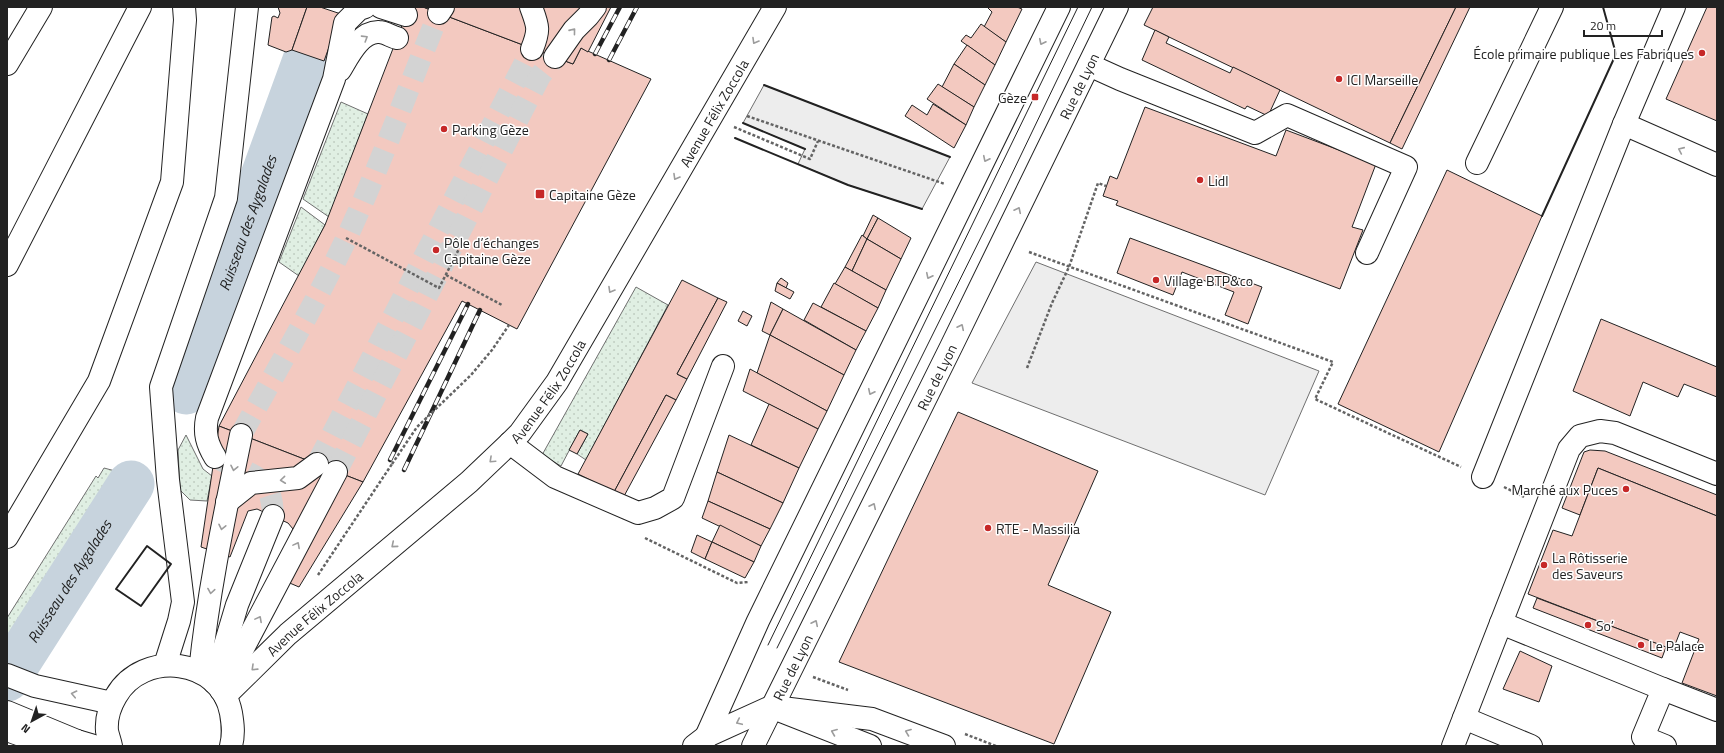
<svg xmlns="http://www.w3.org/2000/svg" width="1724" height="753" viewBox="0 0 1724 753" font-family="'Titillium Web',sans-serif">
	<defs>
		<pattern id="grass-dots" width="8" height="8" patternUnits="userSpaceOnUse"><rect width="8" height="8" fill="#e0efe3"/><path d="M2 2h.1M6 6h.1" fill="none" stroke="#c0cdc2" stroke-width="1.8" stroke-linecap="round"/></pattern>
	</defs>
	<rect width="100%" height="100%" fill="#fff"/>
	<!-- grass -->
	<g fill="url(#grass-dots)" stroke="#6f6f6f">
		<polygon points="341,102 368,114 329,217 303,199"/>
		<polygon points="301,207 325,225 299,276 279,262"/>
		<polygon points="636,287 668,305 586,460 577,454 588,434 580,430 561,466 542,455"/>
		<polygon points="186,435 203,469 212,476 207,501 190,500 180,490 178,450"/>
		<polygon points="104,468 119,472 10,637 7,635 7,618 96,476 98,478"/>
	</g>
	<!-- parking -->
	<g fill="#ededed" stroke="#6f6f6f">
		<polygon points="764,85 950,157 922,209 848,185 798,164 805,149 743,123"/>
		<polygon points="1036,262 1319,371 1265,495 972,383"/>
	</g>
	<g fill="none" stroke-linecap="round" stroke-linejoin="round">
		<!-- river -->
		<g stroke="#c7d3dd" stroke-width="47">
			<path id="s1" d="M186 391 308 55"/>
			<path id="s2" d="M7 678 131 484"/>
		</g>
	</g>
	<!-- building -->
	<g fill="#f3c9c0" stroke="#222">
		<polygon points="278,7 307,7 292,50 286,52 268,45 272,17 274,16 278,18 280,13"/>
		<polygon points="307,7 320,7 341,14 324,61 292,50"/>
		<polygon points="409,7 423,7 573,64 581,48 651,79 517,329 462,301 363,482 219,426 325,225"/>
		<polygon points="423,7 611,7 588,52 581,48 573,64"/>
		<polygon points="987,7 1017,7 1022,9 1006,42 984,27 992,12"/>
		<polygon points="1153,7 1456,7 1390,143 1144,25"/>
		<polygon points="1456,7 1470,7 1402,149 1390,143"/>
		<polygon points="1707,7 1717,7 1717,121 1666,99"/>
		<polygon points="981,24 1006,42 995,65 961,41 966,35 971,38"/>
		<polygon points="1155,30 1169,37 1166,43 1230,73 1233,67 1280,90 1268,116 1247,106 1245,109 1142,60"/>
		<polygon points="967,45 995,65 985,85 954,64"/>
		<polygon points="954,64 985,85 974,107 942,87"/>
		<polygon points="938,84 974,107 966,125 927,99"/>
		<polygon points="933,104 966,125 954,148 905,116 912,105 927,115"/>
		<polygon points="1145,107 1276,156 1286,130 1376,164 1352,227 1363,230 1340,289 1116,205 1118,201 1103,196 1110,176 1117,179"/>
		<polygon points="1447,170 1542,216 1439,452 1338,404"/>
		<polygon points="873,215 878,218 867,239 863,236"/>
		<polygon points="878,218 911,238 901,259 867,239"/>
		<polygon points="862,235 867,239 852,271 845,267"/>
		<polygon points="1130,238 1262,287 1248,324 1225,315 1234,292 1182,272 1173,295 1117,273"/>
		<polygon points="867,239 901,259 886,290 852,271"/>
		<polygon points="845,267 886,290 878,308 835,284"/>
		<polygon points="781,278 788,283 786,288 777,283"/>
		<polygon points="682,280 718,298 677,374 687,379 676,400 666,395 614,492 578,474"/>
		<polygon points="777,283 794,292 790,299 775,291"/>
		<polygon points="834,283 878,308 866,331 821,307"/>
		<polygon points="718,298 727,302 687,379 677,374"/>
		<polygon points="771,302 783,309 770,335 762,331"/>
		<polygon points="813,303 866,331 856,350 804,320"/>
		<polygon points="783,309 856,350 844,375 770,335"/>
		<polygon points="743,311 752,316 747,326 738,321"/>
		<polygon points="1601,319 1717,367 1717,397 1684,384 1678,397 1643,382 1630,416 1573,391"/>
		<polygon points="770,335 844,375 827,411 757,373"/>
		<polygon points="750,369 827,411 818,429 743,391"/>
		<polygon points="666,395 676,400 623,498 614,492"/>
		<polygon points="769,404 818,429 799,468 751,445"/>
		<polygon points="958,412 1098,471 1048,585 1111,612 1054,744 839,662"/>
		<polygon points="219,426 363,482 299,587 271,575 293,529 288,523 257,509 248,511 230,557 201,547"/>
		<polygon points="580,430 588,434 577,454 569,450"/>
		<polygon points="729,435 799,468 783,503 717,472"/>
		<polygon points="1590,450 1605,451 1717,495 1717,516 1598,468 1580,515 1562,508 1584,452"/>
		<polygon points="1598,468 1717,516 1717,696 1682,683 1699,639 1680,632 1673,650 1528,594 1553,530 1572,536"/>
		<polygon points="717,472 783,503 770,529 708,501"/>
		<polygon points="708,501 770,529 761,546 702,518"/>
		<polygon points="720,525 761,546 754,562 712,542"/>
		<polygon points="697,535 712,542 705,559 691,552"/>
		<polygon points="712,542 754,562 745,578 705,559"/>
		<polygon points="1537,598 1666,647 1662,658 1533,608"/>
		<polygon points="1520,651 1552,666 1539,702 1503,689"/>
	</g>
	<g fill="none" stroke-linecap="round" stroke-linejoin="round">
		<!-- minor-tunnel -->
		<g stroke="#d3d3d3" stroke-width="22" stroke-dasharray="22 11" stroke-linecap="butt">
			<path d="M241 435C277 369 315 305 347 237 381 164 408 88 439 13"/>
			<path d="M218 458C249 477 272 471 273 516"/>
			<polyline points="317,464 532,49"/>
			<polyline points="336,472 540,76 555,57"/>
		</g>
		<!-- minor casing -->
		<g stroke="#222" stroke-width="24">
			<g id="minor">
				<polyline points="381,7 406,15"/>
				<path d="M531 7C538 26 540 29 532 49"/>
				<polyline points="439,13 443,7"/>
				<polyline points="555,57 574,30 588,16 595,7"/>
				<polyline points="7,64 41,7"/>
				<polyline points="1089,65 1120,79 1255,133 1287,115 1406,167 1367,253"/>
				<path d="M340 70C348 57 360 31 379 32 385 32 392 37 397 38"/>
				<polyline points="1624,124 1717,165"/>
				<polyline points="1477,163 1552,7"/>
				<polyline points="7,265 140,7"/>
				<polyline points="510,443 555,477 638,513 655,508 673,498 723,366"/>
				<path d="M215 457C207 444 204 433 207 418L334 79 345 23 359 9 365 7"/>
				<polyline points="1483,477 1624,124 1674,7"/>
				<polyline points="227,502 251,483 298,478 317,464"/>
				<polyline points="7,537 99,381 172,182 185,20 184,7"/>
				<polyline points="1501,623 1663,689 1643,737 1665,746"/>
				<polyline points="165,665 179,621 183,602 168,480 161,387 226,198 247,7"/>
				<path d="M200 672C208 592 225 513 241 435"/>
				<polyline points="214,682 237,605 273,516"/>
				<polyline points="1663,689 1717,710"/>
				<polyline points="221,690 336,472"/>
				<path id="s3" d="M225 696 288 634 469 482 510 443 520 433 557 382 775 7"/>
				<polyline points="782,708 872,719 944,746"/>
				<polyline points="1464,718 1531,746"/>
				<path d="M7 730C32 739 51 748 77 741"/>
				<polyline points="702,746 758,621 1059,7"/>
				<path id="s4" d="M753 746 951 347 1117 7"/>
				<polyline points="1453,746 1569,449 1580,436 1600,431 1615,433 1717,474"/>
			</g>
		</g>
		<!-- major casing -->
		<g stroke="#222" stroke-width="24">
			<g id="major">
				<polyline points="7,675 35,686 112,703"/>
				<polyline points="7,712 77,741 94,746"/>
				<path d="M111 746C110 741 108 736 107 731 106 719 110 706 116 696 143 649 221 658 231 713 233 725 234 734 231 746"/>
				<polyline points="694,746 707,736 771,707 870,746"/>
			</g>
		</g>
		<!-- path -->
		<g stroke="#646464" stroke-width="2.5" stroke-dasharray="3 2" stroke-linecap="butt">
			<polyline points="747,116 945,184"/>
			<polyline points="734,127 810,159 818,141"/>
			<polyline points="346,238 439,288 460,247"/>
			<polyline points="1029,252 1333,362 1315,399 1461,467"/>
			<polyline points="446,275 502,305"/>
			<polyline points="1027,368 1052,303 1069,267 1098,183 1106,186"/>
			<polyline points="1504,487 1524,497"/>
			<polyline points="645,538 737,583 749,582"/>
			<polyline points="318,575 392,464"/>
			<polyline points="813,677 848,690"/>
			<polyline points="965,734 996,746"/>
		</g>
		<!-- minor -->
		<use href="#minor" stroke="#fff" stroke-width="22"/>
		<!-- major -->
		<use href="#major" stroke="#fff" stroke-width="22"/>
		<!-- tram -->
		<g stroke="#222" stroke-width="1">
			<polyline points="768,645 1078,7"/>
			<polyline points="777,648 997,205 1092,7"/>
		</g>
		<!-- rail casing -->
		<g stroke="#222" stroke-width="4.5">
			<g id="rail">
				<polyline points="595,54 620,7"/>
				<polyline points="609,60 637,7"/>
				<polyline points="390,460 468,304"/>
				<polyline points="404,470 480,310"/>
			</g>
		</g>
		<!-- rail -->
		<use href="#rail" stroke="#fff" stroke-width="3" stroke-dasharray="9" stroke-linecap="butt"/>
		<!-- path-bridge -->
		<polyline stroke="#646464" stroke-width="2.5" stroke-dasharray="3 2" stroke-linecap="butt" points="392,464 417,427 471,375 492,350 509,325"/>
		<!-- wall -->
		<g stroke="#222" stroke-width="2">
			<polyline points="764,85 950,157"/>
			<polyline points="743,123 805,149"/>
			<polyline points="735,138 848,185 922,209"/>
			<polyline points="1542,216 1616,54 1603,7"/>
			<polygon points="147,546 171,564 141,606 116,589"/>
		</g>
	</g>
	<!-- one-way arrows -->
	<defs><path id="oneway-chevron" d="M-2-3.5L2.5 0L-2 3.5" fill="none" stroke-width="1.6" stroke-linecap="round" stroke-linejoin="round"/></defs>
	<g stroke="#9c9c9c">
		<use href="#oneway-chevron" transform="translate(573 31) rotate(-51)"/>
		<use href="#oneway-chevron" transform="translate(365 38) rotate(-32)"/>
		<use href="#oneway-chevron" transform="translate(755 41) rotate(120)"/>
		<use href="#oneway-chevron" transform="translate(1042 42) rotate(116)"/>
		<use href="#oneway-chevron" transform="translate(1681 150) rotate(-156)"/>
		<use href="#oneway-chevron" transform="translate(986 159) rotate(116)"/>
		<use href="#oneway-chevron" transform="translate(676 177) rotate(120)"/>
		<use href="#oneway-chevron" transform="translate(1018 210) rotate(-64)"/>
		<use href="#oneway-chevron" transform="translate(929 276) rotate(116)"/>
		<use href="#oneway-chevron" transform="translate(611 290) rotate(120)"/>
		<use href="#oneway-chevron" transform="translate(961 327) rotate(-64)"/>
		<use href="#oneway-chevron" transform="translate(871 392) rotate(116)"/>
		<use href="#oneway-chevron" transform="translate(492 460) rotate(137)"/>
		<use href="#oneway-chevron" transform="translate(234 468) rotate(102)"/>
		<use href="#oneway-chevron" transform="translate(283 480) rotate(174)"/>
		<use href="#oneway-chevron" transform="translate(873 506) rotate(-64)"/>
		<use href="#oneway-chevron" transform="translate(222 527) rotate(102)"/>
		<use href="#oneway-chevron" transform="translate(297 545) rotate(-62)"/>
		<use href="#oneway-chevron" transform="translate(394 545) rotate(140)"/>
		<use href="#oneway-chevron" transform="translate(211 591) rotate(99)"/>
		<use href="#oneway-chevron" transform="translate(259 619) rotate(-62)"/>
		<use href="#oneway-chevron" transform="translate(815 623) rotate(-64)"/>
		<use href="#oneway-chevron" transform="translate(254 668) rotate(136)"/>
		<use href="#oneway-chevron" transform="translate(74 694) rotate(-168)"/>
		<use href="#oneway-chevron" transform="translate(739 722) rotate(155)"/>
		<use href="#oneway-chevron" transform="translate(834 732) rotate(-158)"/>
		<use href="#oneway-chevron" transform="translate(908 732) rotate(-159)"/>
	</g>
	<!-- markers -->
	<g fill="#c62828" stroke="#fff" stroke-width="1.5">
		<circle cx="1702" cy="53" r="4"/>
		<circle cx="1339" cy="79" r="4"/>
		<rect x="1031" y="93" width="8" height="8" rx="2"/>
		<circle cx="444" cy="129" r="4"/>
		<circle cx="1200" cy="180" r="4"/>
		<rect x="535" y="189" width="10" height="10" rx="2"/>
		<circle cx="436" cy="250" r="4"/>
		<circle cx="1156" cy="280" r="4"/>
		<circle cx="1626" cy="489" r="4"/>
		<circle cx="988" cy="528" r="4"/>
		<circle cx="1544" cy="565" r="4"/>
		<circle cx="1588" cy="625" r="4"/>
		<circle cx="1641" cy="645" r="4"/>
	</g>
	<g text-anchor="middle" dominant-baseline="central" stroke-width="3" stroke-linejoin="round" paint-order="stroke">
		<!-- poi labels -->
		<g font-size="14" fill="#222" stroke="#fff" text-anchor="start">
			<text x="1694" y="53" text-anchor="end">École primaire publique Les Fabriques</text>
			<text x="1347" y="79">ICI Marseille</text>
			<text x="1027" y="97" text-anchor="end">Gèze</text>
			<text x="452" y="129">Parking Gèze</text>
			<text x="1208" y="180">Lidl</text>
			<text x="549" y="194">Capitaine Gèze</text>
			<text x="444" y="242">Pôle d’échanges<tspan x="444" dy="16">Capitaine Gèze</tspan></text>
			<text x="1164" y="280">Village BTP&amp;co</text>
			<text x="1618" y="489" text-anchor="end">Marché aux Puces</text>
			<text x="996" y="528">RTE - Massilia</text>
			<text x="1552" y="557">La Rôtisserie<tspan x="1552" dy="16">des Saveurs</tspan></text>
			<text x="1596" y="625">So’</text>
			<text x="1649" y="645">Le Palace</text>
		</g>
		<!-- street labels -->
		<g font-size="14" fill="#222" stroke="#fff">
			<text stroke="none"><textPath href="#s4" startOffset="736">Rue de Lyon</textPath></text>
			<text stroke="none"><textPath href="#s3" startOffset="770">Avenue Félix Zoccola</textPath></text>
			<text stroke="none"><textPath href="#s4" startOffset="412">Rue de Lyon</textPath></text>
			<text stroke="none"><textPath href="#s3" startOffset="446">Avenue Félix Zoccola</textPath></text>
			<text stroke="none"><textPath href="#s3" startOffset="122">Avenue Félix Zoccola</textPath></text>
			<text stroke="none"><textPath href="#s4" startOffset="88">Rue de Lyon</textPath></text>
		</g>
		<!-- water labels -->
		<g font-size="15" font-style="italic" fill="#222" stroke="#fff">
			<text stroke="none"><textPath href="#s1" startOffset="179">Ruisseau des Aygalades</textPath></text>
			<text stroke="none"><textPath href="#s2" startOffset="115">Ruisseau des Aygalades</textPath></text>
		</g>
	</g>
	<!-- border -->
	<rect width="1724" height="753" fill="none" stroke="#222222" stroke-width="16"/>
	<!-- north arrow -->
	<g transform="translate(32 721) rotate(220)" stroke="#ffffff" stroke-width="3" paint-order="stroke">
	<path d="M0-3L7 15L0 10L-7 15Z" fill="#222222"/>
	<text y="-6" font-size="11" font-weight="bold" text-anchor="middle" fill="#222222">N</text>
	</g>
	<!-- scale -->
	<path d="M1584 30v6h78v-6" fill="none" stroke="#222222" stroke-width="2"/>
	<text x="1590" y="30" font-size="12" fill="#222222" stroke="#ffffff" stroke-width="3" paint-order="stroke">20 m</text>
</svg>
